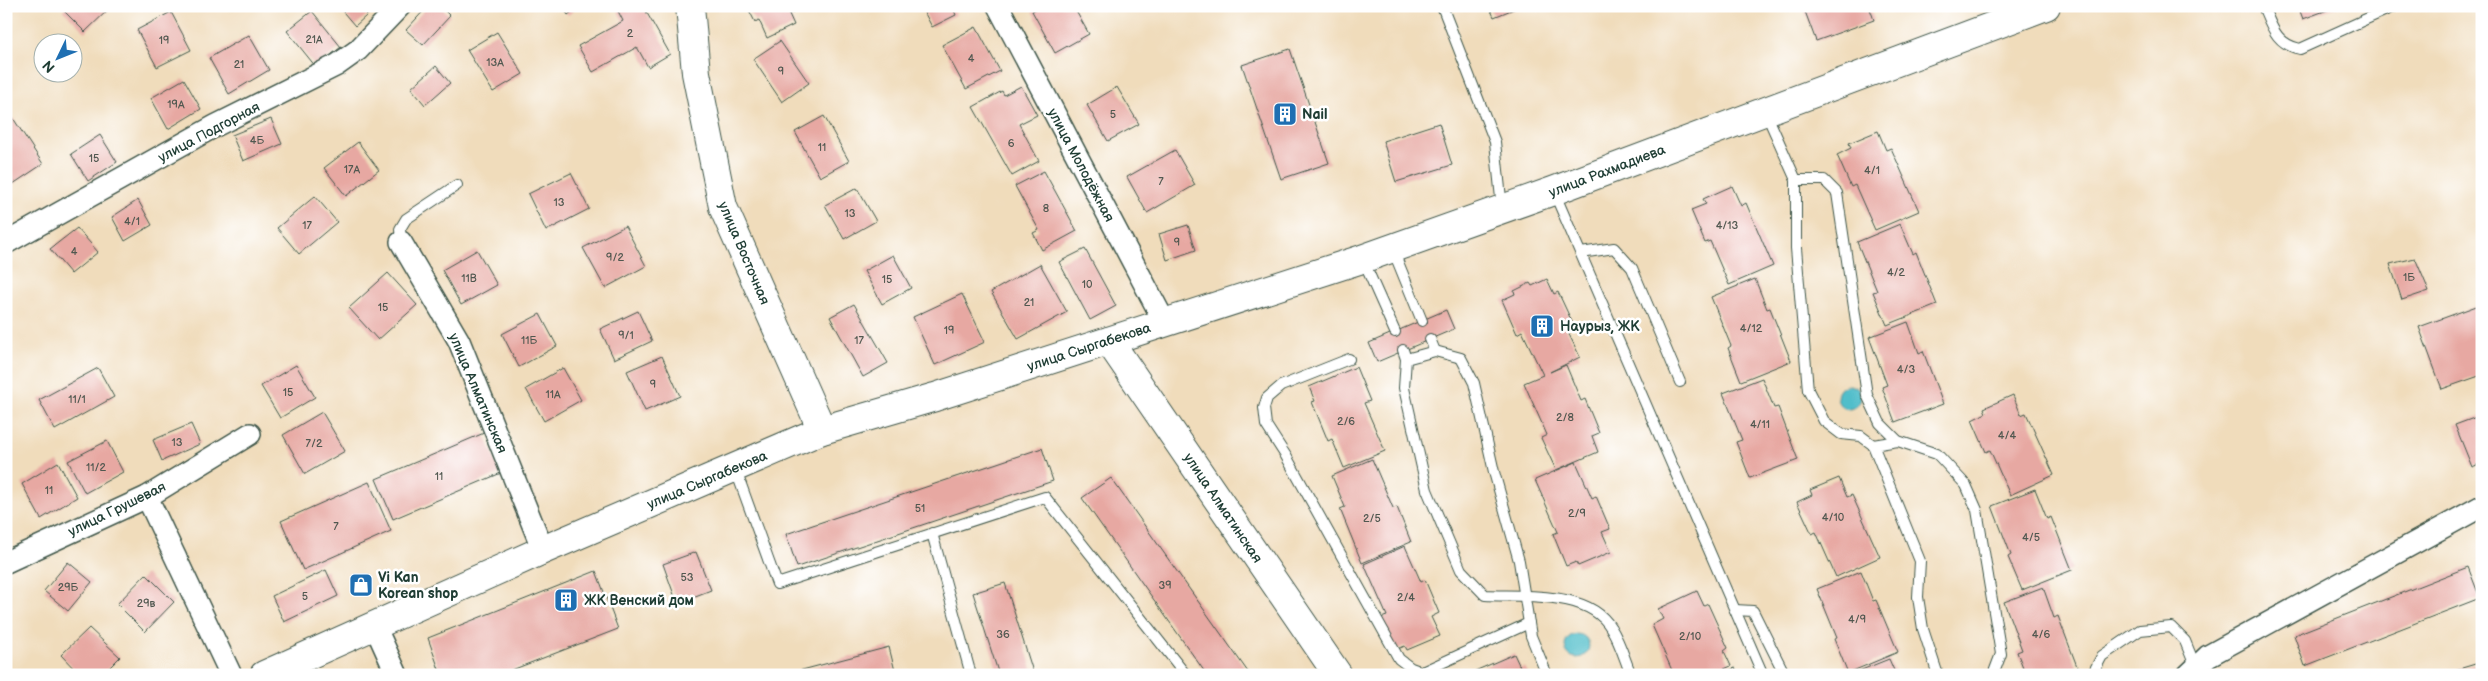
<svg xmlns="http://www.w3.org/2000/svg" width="2488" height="681" viewBox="0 0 2488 681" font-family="'Balsamiq Sans',sans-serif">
	<rect width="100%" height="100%" fill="#fff"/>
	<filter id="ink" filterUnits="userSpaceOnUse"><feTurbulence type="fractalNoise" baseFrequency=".02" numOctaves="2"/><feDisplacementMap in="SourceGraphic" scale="10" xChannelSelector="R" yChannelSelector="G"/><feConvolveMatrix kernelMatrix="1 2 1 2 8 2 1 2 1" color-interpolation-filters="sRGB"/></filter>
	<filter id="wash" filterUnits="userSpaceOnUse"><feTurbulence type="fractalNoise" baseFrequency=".0096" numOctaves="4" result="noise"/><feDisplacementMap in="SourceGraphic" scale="20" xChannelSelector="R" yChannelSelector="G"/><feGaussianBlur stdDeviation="1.12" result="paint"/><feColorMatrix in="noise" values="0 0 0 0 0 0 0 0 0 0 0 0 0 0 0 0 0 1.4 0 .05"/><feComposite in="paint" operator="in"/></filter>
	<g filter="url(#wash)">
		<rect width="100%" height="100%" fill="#f0dcbb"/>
		<!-- water -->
		<g fill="#51beca" stroke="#387e7f">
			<circle cx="1849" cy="397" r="12"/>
			<circle cx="1577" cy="646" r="12"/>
		</g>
		<g id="blocks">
			<!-- building -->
			<g fill="#e7a8a2">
				<polygon points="67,6 112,6 85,32 63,10"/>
				<polygon points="338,6 377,6 355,26"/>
				<polygon points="428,6 440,6 450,16 423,45 406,30"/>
				<polygon points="562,6 579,6 568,15"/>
				<polygon points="621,6 643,6 670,54 648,67 637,47 593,72 578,46 623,21 617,9"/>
				<polygon points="747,6 799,6 800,8 789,14 794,25 767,38 759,20 755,22"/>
				<polygon points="921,6 952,6 956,15 932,27"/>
				<polygon points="1041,6 1073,6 1089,34 1055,53 1032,11"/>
				<polygon points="1489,6 1521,6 1494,17"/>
				<polygon points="1803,6 1869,6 1874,20 1816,41"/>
				<polygon points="2298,6 2338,6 2303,19"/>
				<polygon points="312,11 341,47 316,67 287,31"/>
				<polygon points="171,12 191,50 157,67 137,30"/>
				<polygon points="976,27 1000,71 966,89 942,45"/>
				<polygon points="497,32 523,74 493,92 467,50"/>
				<polygon points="249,35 269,70 229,94 209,58"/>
				<polygon points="780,41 809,83 782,102 753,59"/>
				<polygon points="1290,49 1329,163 1281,179 1242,65"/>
				<polygon points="436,66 450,83 425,105 411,88"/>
				<polygon points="184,79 201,109 168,129 151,98"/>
				<polygon points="1021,86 1037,115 1019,124 1039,161 1012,176 973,107 1002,91 1004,95"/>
				<polygon points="1117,87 1139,124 1108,141 1087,105"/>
				<polygon points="824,116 849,161 820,177 795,132"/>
				<polygon points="13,118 43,164 13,184 6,173 6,122"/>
				<polygon points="271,119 282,144 243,161 232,135"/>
				<polygon points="1439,123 1452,165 1396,182 1383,141"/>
				<polygon points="1878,131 1886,150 1891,148 1919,211 1875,230 1855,185 1851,187 1837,155 1851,148 1849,143"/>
				<polygon points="100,135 117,162 88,181 71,154"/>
				<polygon points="358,142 379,170 346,196 324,168"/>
				<polygon points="1175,150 1195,185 1147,213 1127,177"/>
				<polygon points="1044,171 1077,231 1042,250 1033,233 1039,230 1015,186"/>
				<polygon points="571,173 589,209 546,231 528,194"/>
				<polygon points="1732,186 1741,206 1746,203 1773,266 1729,285 1710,241 1705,243 1691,210 1706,204 1703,199"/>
				<polygon points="857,188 876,221 844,239 825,205"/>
				<polygon points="315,196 337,222 299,254 277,228"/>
				<polygon points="138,200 152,225 125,241 112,217"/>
				<polygon points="1900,224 1913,254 1916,252 1937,305 1887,325 1873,292 1877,291 1857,242"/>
				<polygon points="1188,225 1196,250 1167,260 1159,234"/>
				<polygon points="625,226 646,266 605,288 583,248"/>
				<polygon points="77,228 98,252 71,274 50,249"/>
				<polygon points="1085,249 1116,306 1090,320 1059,262"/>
				<polygon points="477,250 497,285 461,305 442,270"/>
				<polygon points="893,255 911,288 882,304 864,271"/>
				<polygon points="2415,258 2429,291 2402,300 2390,264"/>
				<polygon points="1040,264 1067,312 1018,339 991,292"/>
				<polygon points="388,273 417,305 378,340 349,308"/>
				<polygon points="1547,279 1554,294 1558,292 1573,324 1566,328 1580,357 1550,372 1566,365 1581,401 1585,399 1599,433 1592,436 1598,452 1556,470 1541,438 1547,435 1524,383 1543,375 1522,331 1517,334 1502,300 1515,294 1514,291 1530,283 1532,286"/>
				<polygon points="1755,279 1767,309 1770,308 1791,361 1741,381 1728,348 1731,346 1711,297"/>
				<polygon points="962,294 985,342 935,365 913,317"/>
				<polygon points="854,304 888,363 863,377 830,317"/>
				<polygon points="2482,304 2482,375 2442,389 2419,327"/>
				<polygon points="1446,310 1454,329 1377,362 1369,343"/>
				<polygon points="638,311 652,341 614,359 600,329"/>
				<polygon points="540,314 557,346 519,367 502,334"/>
				<polygon points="1908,322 1919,353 1923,351 1943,404 1895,422 1882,387 1887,385 1869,337"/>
				<polygon points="662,356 680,396 645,411 627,371"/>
				<polygon points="296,365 315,397 280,418 261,386"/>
				<polygon points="1356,367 1370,401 1364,403 1385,451 1344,468 1332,439 1328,441 1312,402 1315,401 1309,387"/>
				<polygon points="98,368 114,397 55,430 39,400"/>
				<polygon points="563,368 581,400 544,421 526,389"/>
				<polygon points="1762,378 1774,408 1778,407 1798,460 1750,478 1736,442 1742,440 1723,393"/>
				<polygon points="2013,395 2021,415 2026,413 2054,475 2010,495 1990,450 1986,452 1972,420 1986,413 1984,408"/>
				<polygon points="322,412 345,451 305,474 283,435"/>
				<polygon points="2482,415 2482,463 2472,467 2455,425"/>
				<polygon points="191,424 200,444 162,461 153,440"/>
				<polygon points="484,433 501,473 393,519 376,479"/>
				<polygon points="107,441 123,472 85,493 68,461"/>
				<polygon points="1042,448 1053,481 797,567 786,534"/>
				<polygon points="1372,459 1393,508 1397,507 1411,542 1362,563 1340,509 1345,507 1332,476"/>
				<polygon points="58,462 77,497 41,519 22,484"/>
				<polygon points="1576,462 1592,498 1596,496 1610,529 1602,532 1611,552 1578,566 1576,562 1566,566 1553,534 1558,532 1535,480"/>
				<polygon points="1111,478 1248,672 1244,675 1207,675 1082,498"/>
				<polygon points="1839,478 1847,497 1852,495 1880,557 1836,577 1816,532 1812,534 1797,502 1812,495 1810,490"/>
				<polygon points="369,482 391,531 303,570 281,521"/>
				<polygon points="2035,489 2047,519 2051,517 2072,570 2022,590 2008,557 2011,555 1992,506"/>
				<polygon points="1405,546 1421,582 1425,580 1439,613 1431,617 1440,636 1407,650 1405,646 1395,650 1381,618 1387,616 1364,564"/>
				<polygon points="696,552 711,590 677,603 663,564"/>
				<polygon points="68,562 92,582 68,611 44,591"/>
				<polygon points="2468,567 2480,598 2305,666 2294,635"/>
				<polygon points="326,570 338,596 284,622 272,596"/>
				<polygon points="596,571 618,629 499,675 441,675 428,638"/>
				<polygon points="1861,571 1873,601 1876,600 1898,652 1848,673 1834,639 1837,638 1817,589"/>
				<polygon points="146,574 174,602 145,632 117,604"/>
				<polygon points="1005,583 1034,675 999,675 973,593"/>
				<polygon points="2043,587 2054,618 2058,616 2078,669 2063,675 2026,675 2017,652 2022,650 2004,602"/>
				<polygon points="1697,591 1704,606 1708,604 1728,648 1724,651 1731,666 1711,675 1686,675 1684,670 1674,675 1652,625 1663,619 1658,609"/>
				<polygon points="89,628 120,657 102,675 80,675 61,655"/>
				<polygon points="889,647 896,675 787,675 787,674"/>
				<polygon points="1514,654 1521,669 1525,667 1529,675 1477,675 1475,671"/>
				<polygon points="1889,659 1896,675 1849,675"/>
				<polygon points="2482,662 2482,675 2442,675 2442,674"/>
				<polygon points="1735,668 1738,675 1719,675"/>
			</g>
		</g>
	</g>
	<g filter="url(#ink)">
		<use href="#blocks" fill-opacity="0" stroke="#3e5548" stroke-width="1"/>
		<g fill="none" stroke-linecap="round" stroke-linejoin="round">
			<!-- lane casing -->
			<g stroke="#3e5548" stroke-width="12">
				<g id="lane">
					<polyline points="1442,6 1495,142 1502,208"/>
					<path d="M2263 6C2272 27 2276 44 2300 49L2395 6"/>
					<polyline points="1766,113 1796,180 1796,248 1808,390 1824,421 1841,434 1861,436 1873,445 1920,561 1918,597 1923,629 1937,672 1940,675"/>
					<polyline points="1796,180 1824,180 1837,193 1867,395 1880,423 1898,441 1937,454 1966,485 1977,510 2001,654 1993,675"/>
					<polyline points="1554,192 1763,675"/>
					<polyline points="401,242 400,229 406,219 457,185"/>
					<polyline points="1393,250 1422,321"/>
					<polyline points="1581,253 1614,248 1632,268 1680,382"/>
					<polyline points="1363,260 1395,332"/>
					<polyline points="1430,339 1435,351"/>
					<path d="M1403 350 1406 359 1404 388 1427 490 1461 570 1485 595C1524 597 1589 590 1611 628 1620 642 1625 660 1631 675"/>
					<polyline points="1349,359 1281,386 1267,398 1264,408 1266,425 1286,456 1399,659 1411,668 1422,672 1529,623"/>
					<polyline points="1406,359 1435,351 1461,358 1474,383 1494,472 1519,561 1531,636 1547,675"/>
					<polyline points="1873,445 1898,441"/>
					<polyline points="735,468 777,584 1045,497 1186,675"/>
					<polyline points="932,533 971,675"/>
					<polyline points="1735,610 1753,611 1785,675"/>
					<polyline points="2092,675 2102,656 2140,630 2171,627 2185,641 2196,668"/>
				</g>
			</g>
			<!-- street casing -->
			<g stroke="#3e5548" stroke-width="24">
				<g id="street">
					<polyline points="998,6 1165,323"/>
					<polyline points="401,242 459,341 543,550"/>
					<polyline points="6,243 215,126 337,65 358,50 400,6"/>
					<polyline points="147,497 231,675"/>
					<polyline points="6,562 147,497 250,434"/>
					<polyline points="374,624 397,675"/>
					<polyline points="2188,675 2208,656 2482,506"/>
				</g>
			</g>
			<!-- secondary casing -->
			<g stroke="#3e5548" stroke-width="30">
				<g id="secondary">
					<polyline points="690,6 696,73 723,207 822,430"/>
					<polyline points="1109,341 1338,675"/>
					<polyline points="264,675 543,550 822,430 935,397 1362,259 1553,191 2046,6"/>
				</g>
			</g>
			<!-- lane -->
			<use href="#lane" stroke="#fff" stroke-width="10"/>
			<!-- street -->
			<use href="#street" stroke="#fff" stroke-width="21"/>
			<!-- secondary -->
			<use href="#secondary" stroke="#fff" stroke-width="28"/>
		</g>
	</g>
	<!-- icons -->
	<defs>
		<g id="building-square" transform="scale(1.25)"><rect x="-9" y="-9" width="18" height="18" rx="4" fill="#1f6fb2" stroke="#fff"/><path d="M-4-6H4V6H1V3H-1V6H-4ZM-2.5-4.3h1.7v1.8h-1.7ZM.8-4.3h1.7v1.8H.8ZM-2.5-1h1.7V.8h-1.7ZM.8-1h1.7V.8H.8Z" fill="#fff"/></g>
		<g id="shop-square" transform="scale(1.25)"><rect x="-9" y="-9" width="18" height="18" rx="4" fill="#1f6fb2" stroke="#fff"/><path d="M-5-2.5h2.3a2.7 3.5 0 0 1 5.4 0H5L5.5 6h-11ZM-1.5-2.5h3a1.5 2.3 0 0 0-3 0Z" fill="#fff"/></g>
	</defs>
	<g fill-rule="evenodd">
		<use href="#building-square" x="1285" y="114"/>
		<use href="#building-square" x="1542" y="326"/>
		<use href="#shop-square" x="361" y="585"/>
		<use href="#building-square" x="566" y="600"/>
	</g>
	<g text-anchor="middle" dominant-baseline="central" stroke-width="5" stroke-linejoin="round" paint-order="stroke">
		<!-- number labels -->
		<g font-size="11" fill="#515850">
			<text x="630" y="33">2</text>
			<text x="314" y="39">21А</text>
			<text x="164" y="40">19</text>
			<text x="971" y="58">4</text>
			<text x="495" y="62">13А</text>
			<text x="239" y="64">21</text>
			<text x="781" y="71">9</text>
			<text x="176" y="104">19А</text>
			<text x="1113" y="114">5</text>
			<text x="257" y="140">4Б</text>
			<text x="1011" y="143">6</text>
			<text x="822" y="147">11</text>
			<text x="94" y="158">15</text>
			<text x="352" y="169">17А</text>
			<text x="1872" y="170">4/1</text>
			<text x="1161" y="181">7</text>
			<text x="559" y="202">13</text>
			<text x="1046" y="208">8</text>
			<text x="850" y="213">13</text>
			<text x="132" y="221">4/1</text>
			<text x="307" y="225">17</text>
			<text x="1727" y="225">4/13</text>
			<text x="1177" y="242">9</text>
			<text x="74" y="251">4</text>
			<text x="615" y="257">9/2</text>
			<text x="1896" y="272">4/2</text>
			<text x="2409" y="277">1Б</text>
			<text x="469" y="278">11В</text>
			<text x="887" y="279">15</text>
			<text x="1087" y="284">10</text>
			<text x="1029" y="302">21</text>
			<text x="383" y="307">15</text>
			<text x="1751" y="328">4/12</text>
			<text x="949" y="330">19</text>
			<text x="626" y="335">9/1</text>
			<text x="529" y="340">11Б</text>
			<text x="859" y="340">17</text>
			<text x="1906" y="369">4/3</text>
			<text x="653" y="384">9</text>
			<text x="288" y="392">15</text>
			<text x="553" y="394">11А</text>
			<text x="77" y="399">11/1</text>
			<text x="1565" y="417">2/8</text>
			<text x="1346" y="421">2/6</text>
			<text x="1760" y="424">4/11</text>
			<text x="2007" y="435">4/4</text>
			<text x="177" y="442">13</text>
			<text x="314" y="443">7/2</text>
			<text x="96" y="467">11/2</text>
			<text x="439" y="476">11</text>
			<text x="49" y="490">11</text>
			<text x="920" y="508">51</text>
			<text x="1577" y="513">2/9</text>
			<text x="1833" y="517">4/10</text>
			<text x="1372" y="518">2/5</text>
			<text x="336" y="526">7</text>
			<text x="2031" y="537">4/5</text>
			<text x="687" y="577">53</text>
			<text x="1165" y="585">39</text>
			<text x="68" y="587">29Б</text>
			<text x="305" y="596">5</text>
			<text x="1406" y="597">2/4</text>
			<text x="146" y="603">29в</text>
			<text x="1857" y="619">4/9</text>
			<text x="1003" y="634">36</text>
			<text x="2041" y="634">4/6</text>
			<text x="1690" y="636">2/10</text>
		</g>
		<!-- poi labels -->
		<g font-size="14" font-weight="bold" fill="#1f3d34" stroke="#fff" text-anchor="start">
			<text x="1302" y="114">Nail</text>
			<text x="1560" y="326">Наурыз, ЖК</text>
			<text x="378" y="577">Vi Kan<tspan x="378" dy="16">Korean shop</tspan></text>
			<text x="584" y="600">ЖК Венский дом</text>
		</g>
		<!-- street labels -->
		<g font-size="14" fill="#1f3d34" stroke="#fff">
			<text transform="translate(209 132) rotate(-28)">улица Подгорная</text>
			<text transform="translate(1081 165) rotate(62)">улица Молодёжная</text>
			<text transform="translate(1607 171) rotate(-21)">улица Рахмадиева</text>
			<text transform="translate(744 253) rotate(67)">улица Восточная</text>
			<text transform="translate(1089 347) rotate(-18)">улица Сыргабекова</text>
			<text transform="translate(478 393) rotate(67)">улица Алматинская</text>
			<text transform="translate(707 480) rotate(-23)">улица Сыргабекова</text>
			<text transform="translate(1223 508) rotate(56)">улица Алматинская</text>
			<text transform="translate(117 509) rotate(-26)">улица Грушевая</text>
		</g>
	</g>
	<!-- margin -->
	<rect width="2488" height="681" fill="none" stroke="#fff" stroke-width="25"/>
	<!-- north arrow -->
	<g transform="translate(58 58) rotate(227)"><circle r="24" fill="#ffffff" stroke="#a5b1ae"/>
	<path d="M0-4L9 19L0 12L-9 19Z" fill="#1f6fb2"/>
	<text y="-8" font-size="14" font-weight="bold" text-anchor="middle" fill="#1f3d34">N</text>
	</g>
</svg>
